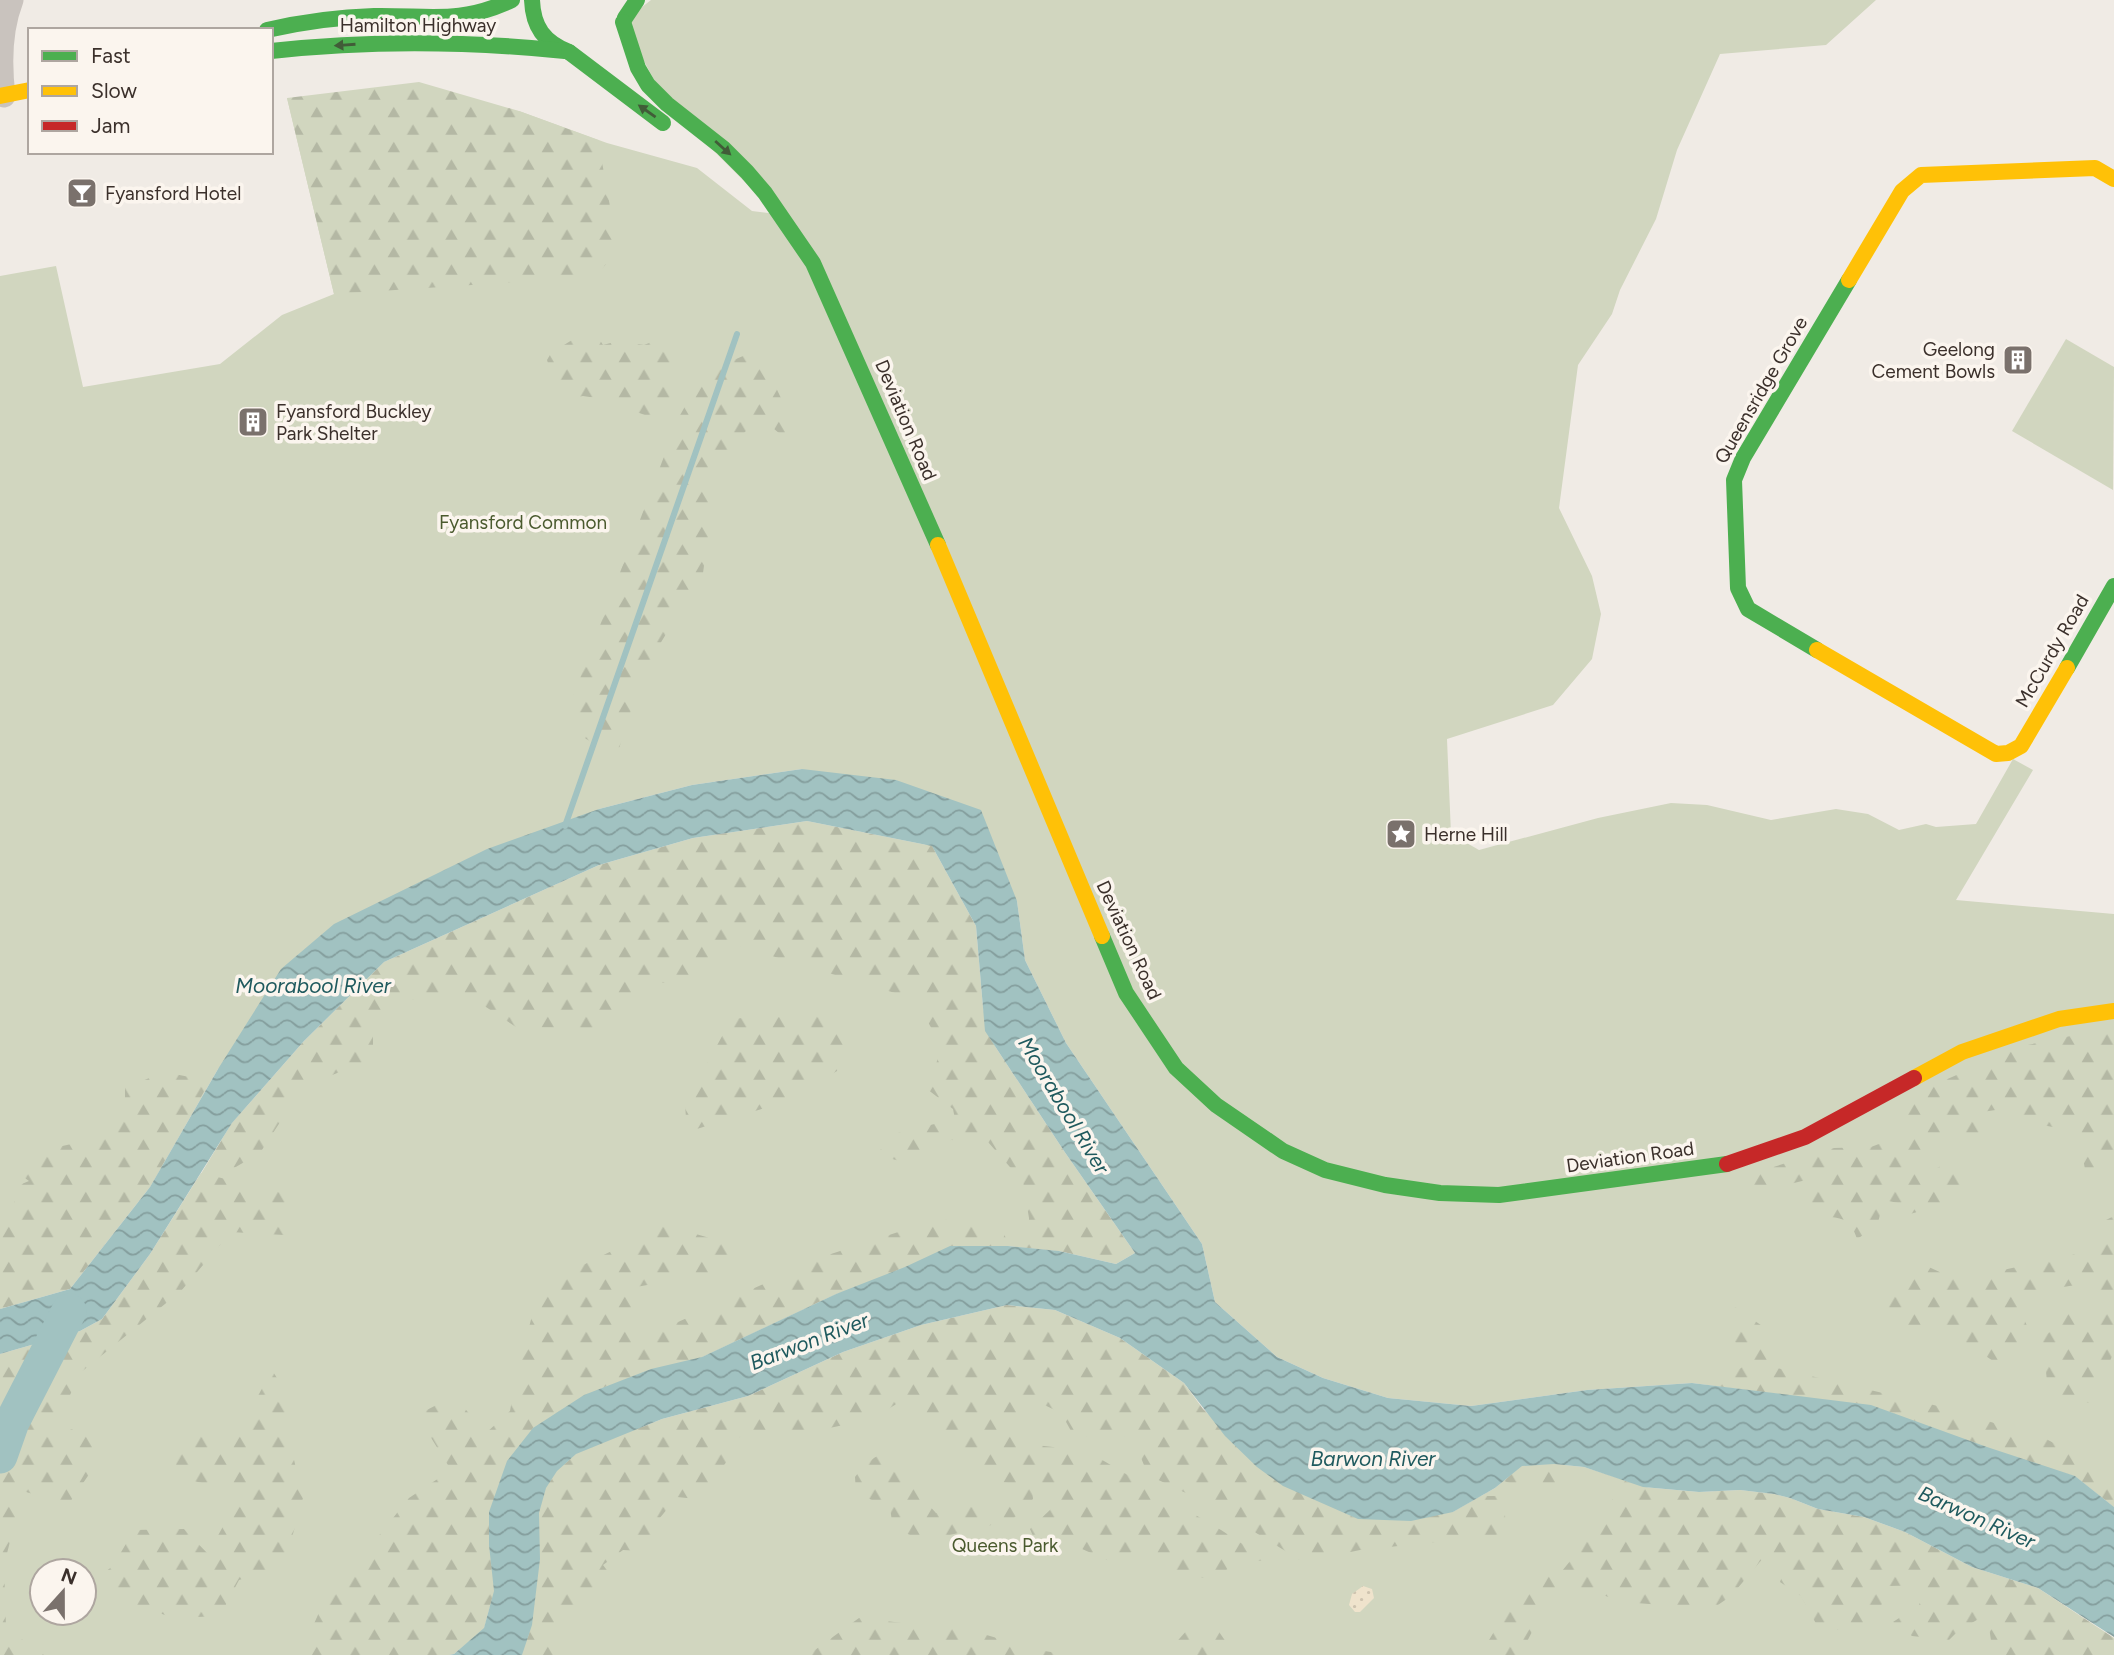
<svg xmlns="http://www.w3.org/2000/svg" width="2114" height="1655" viewBox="0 0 2114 1655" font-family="Figtree,sans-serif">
	<defs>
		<pattern id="forest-firs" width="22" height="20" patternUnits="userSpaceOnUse" patternTransform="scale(1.75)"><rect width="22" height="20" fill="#d1d6bf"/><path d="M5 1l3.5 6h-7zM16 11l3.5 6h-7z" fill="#b4b8a4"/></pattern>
		<pattern id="sand-dots" width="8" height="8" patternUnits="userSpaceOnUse" patternTransform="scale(1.75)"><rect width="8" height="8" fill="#efe3cc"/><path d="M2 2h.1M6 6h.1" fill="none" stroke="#cec3af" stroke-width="1.8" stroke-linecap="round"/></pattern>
		<pattern id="water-waves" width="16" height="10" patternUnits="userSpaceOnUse" patternTransform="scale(1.75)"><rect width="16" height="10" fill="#a1c2c1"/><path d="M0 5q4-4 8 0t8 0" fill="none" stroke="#849e9d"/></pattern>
	</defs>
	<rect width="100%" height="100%" fill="#f0ebe5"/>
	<!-- green -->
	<g fill="#d1d6bf" fill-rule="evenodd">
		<polygon points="651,0 1876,0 1826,45 1720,54 1677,150 1656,219 1620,290 1612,314 1578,365 1559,508 1592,576 1601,614 1592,659 1553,705 1447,739 1451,834 1479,850 1598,818 1671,803 1707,805 1771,820 1836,809 1868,814 1899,830 1926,824 1936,827 1976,824 2013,759 2033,770 1956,900 2114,914 2114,1507 2075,1476 1778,1394 1692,1383 1587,1390 1471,1406 1388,1398 1323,1378 1277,1357 1215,1302 1202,1244 1066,1043 1025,960 1017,901 802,769 692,785 599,809 218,1069 150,1187 0,1309 0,276 56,266 83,387 220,364 282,315 334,294 287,98 519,111 607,143 697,168 752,211 777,214 667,104 623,22"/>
		<polygon points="2066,339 2114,367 2113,490 2012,431"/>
		<path d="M932 846 1059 1251 1008 1246 836 1294 702 1357 449 1655H0V1502L232 1123 384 962ZM42 1571H84V1613H42Z"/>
		<polygon points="921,1325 1453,1512 1495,1488 1522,1465 1554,1464 1584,1467 2114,1638 2114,1655 522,1655 539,1513"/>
	</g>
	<!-- forest -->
	<g fill="url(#forest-firs)">
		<polygon points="419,82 519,111 598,140 618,251 599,272 562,279 334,294 287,98"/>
		<path d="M580 335 598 337 603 345 618 341 644 345 667 336C671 340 676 345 678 350 683 366 669 405 661 421L634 411 622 402 583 396 572 398C558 388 552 377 547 360L554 348 564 345Z"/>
		<polygon points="743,356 769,373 790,417 786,439 760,417 731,446 710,485 710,522 703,573 643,672 616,758 580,735 569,707 679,417 704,373"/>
		<polygon points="807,821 932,846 976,926 985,1031 1064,1151 1135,1253 1116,1264 1059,1251 1015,1247 1029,1232 1029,1218 1023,1182 988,1142 951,1140 906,1163 879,1155 885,1136 955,1119 953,1109 927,1089 942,1047 915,999 735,945 690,984 640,982 617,1029 516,1027 459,989 406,1001 373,1028 373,1058 330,1076 308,1079 260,1153 234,1168 209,1161 232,1123 304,1041 384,962 599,865 693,838"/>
		<polygon points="823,1007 852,1041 837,1071 788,1101 687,1132 684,1090 703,1071 732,1018 770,1019"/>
		<path d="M2114 1027V1176L2102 1169H2085L2076 1123 2063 1129 2012 1119 2009 1108 1982 1112 1984 1128 1977 1140 1948 1134 1933 1154 1914 1161 1927 1173 1951 1161 1966 1181 1960 1198 1934 1211 1917 1212 1900 1217 1898 1203 1884 1200 1877 1226 1857 1239C1850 1214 1833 1216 1811 1218L1808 1206 1818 1177 1758 1192 1742 1189 1748 1175 1834 1148 1871 1147 1905 1134 1891 1110 1936 1084 2023 1046Z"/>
		<polygon points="164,1072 210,1081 150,1187 70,1289 0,1309 0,1218 13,1213 17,1186 29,1181 22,1176 19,1161 35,1152 76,1143 105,1125 125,1110 125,1088"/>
		<polygon points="201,1173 299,1197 284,1235 231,1232 181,1291 80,1373 52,1435 98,1422 92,1470 68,1505 23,1491 4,1565 6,1628 44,1655 0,1655 0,1354 80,1331 102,1319 150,1254"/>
		<polygon points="2114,1216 2114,1293 2107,1298 2082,1284 2038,1291 2017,1301 2029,1331 1996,1363 1946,1329 1890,1323 1886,1305 1918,1262 1957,1280 2081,1253 2095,1258 2094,1226"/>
		<polygon points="938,1219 1002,1226 1008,1246 950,1246 905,1267 836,1294 702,1357 651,1369 584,1395 533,1428 489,1512 489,1545 494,1591 484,1629 454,1654 449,1655 300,1655 330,1588 373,1543 409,1498 451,1470 417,1415 454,1396 486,1433 510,1411 517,1372 540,1286 665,1225 744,1248 731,1270 636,1287 633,1342 831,1254"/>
		<polygon points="1721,1297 1765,1328 1769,1366 1942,1407 2046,1439 2114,1474 2114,1507 2075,1476 1987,1447 1871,1405 1715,1386 1745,1365 1733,1337"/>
		<polygon points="2114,1304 2114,1352 2091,1403 2049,1397 2042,1339 2068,1314"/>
		<path d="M1007 1305 1055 1310 1120 1338 1184 1383 1203 1409 1283 1486 1358 1519 1453 1512 1481 1496H1504L1506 1533 1485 1537 1360 1550 1303 1562 1211 1505 1148 1475 1133 1438 1111 1434 1075 1438 1061 1413 1032 1399 1014 1417 1027 1444 1087 1451 1221 1530 1267 1560 1240 1563 1208 1579 1178 1572 1134 1550 1116 1564 1064 1541 1039 1550 1030 1529 1051 1509 1057 1490 1032 1487 1033 1499 1012 1520 950 1535H910L893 1528 890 1508 856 1493 855 1477C869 1461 879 1448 901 1456L903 1477 936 1513 956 1514 981 1502 1006 1500 1009 1483 981 1480 952 1449 922 1409 898 1403 872 1419 820 1430 791 1436 767 1433 734 1438 728 1460 697 1499 677 1497 659 1519 643 1551 623 1550 603 1565 615 1581C597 1603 588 1617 558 1609L553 1655H522L532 1625 540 1559 539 1513 546 1488 557 1471 576 1454 662 1419 748 1396 843 1352 921 1325Z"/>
		<polygon points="272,1370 285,1391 287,1430 303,1498 284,1566 239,1580 220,1616 173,1618 86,1586 113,1566 134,1530 184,1529 208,1554 227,1519 227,1489 173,1476 182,1437 238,1433"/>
		<polygon points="1554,1464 1564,1465 1554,1486 1518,1486 1504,1481 1522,1465"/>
		<polygon points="1625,1481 1643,1487 1699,1492 1740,1490 1774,1494 1790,1498 1818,1509 1864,1517 1905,1532 1972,1567 2038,1588 2114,1638 2114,1655 1990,1655 1992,1647 1987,1614 1958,1631 1949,1640 1912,1636 1893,1622 1919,1605 1927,1585 1889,1586 1878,1614 1867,1627 1820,1631 1801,1596 1780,1582 1787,1563 1764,1557 1731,1596 1712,1609 1624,1602 1575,1586 1546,1605 1522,1651 1517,1655 1480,1655 1507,1610 1542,1571 1562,1571 1602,1522 1615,1494"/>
		<polygon points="859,1618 973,1631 1038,1650 1070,1655 808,1655"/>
		<polygon points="1213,1623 1226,1642 1227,1655 1177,1655 1172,1647 1188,1629"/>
	</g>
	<!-- sand -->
	<polygon fill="url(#sand-dots)" points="1363,1586 1372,1589 1374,1598 1360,1612 1355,1612 1349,1605 1352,1594"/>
	<!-- water -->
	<polygon fill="url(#water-waves)" points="802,769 896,780 981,810 1017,901 1025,960 1066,1043 1202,1244 1215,1302 1277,1357 1323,1378 1388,1398 1471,1406 1587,1390 1692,1383 1871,1405 1987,1447 2075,1476 2114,1507 2114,1637 2038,1588 1972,1567 1905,1532 1864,1517 1818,1509 1790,1498 1774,1494 1740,1490 1699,1492 1643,1487 1584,1467 1554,1464 1522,1466 1495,1488 1453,1512 1411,1521 1358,1519 1283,1486 1257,1467 1225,1436 1184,1383 1120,1338 1055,1310 1007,1305 921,1325 843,1352 748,1396 662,1419 576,1454 557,1471 546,1488 539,1513 540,1559 532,1625 522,1655 449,1655 454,1654 484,1628 494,1591 489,1545 489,1512 507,1461 533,1428 584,1395 651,1369 702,1357 836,1294 905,1267 950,1246 1008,1246 1059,1251 1116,1264 1135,1253 1064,1151 985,1031 976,926 932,846 807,821 693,838 599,865 384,962 304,1041 232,1123 150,1254 102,1319 80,1331 0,1354 0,1309 70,1289 150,1187 218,1069 281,969 334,924 487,849 599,809 692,785"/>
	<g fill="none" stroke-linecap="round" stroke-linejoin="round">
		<!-- stream -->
		<polyline stroke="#a1c2c1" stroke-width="6" points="565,826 737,334"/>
		<!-- river -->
		<polyline stroke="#a1c2c1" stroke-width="35" points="0,1456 12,1422 69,1311"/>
		<!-- street -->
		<path stroke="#c9c3be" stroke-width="23" d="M4 96C0 63 0 31 12 0"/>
		<!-- fast -->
		<g stroke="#4caf50" stroke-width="16">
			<path d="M532 0C533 27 544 42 569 52"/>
			<polyline points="625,18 637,0"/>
			<polyline points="623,22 638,68 648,85 667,104 723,148 747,172 765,193 813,263 938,545"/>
			<path d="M267 30C302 22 338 17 374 16 430 15 458 25 512 0"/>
			<path d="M271 51C369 40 467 41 565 51"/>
			<polyline points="569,52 663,123"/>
			<polyline points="1817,650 1748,609 1738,588 1734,480 1743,458 1849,280"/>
			<polyline points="2067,668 2114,586"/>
			<polyline points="1102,936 1126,993 1176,1068 1216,1105 1283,1151 1325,1170 1385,1185 1440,1193 1499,1195 1727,1164"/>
		</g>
		<!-- slow -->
		<g stroke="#ffc107" stroke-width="16">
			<polyline points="0,96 30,90"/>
			<polyline points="1849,280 1902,191 1921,175 2095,168 2114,179"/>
			<polyline points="938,545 1102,936"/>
			<polyline points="1817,650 1996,754 2008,753 2021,746 2067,668"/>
			<polyline points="1914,1078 1962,1052 2059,1019 2114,1011"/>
		</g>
		<!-- jam -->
		<polyline stroke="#c62828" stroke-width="16" points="1727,1164 1805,1137 1914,1078"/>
	</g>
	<!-- one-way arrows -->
	<defs><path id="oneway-solid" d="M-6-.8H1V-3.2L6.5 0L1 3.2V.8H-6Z" transform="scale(1.75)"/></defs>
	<g fill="#415c38">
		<use href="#oneway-solid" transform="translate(345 45) rotate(176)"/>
		<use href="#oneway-solid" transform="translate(647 111) rotate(-145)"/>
		<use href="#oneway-solid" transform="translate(723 148) rotate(42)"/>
	</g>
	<!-- icons -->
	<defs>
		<g id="bar-square" transform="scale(1.575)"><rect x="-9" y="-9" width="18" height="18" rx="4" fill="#7a716c" stroke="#fbf5ee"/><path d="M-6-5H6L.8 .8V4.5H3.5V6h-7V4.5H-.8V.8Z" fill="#fff"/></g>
		<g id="building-square" transform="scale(1.575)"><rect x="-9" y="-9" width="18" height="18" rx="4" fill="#7a716c" stroke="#fbf5ee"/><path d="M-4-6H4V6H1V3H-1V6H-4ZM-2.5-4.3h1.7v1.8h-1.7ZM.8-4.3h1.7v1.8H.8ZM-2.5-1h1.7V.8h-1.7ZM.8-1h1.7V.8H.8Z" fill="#fff"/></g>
		<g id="sight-square" transform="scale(1.575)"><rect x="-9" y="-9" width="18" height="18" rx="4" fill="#7a716c" stroke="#fbf5ee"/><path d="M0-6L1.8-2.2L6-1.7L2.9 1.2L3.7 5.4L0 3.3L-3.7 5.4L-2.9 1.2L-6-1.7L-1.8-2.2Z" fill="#fff"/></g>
	</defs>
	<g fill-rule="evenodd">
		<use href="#bar-square" x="82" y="193"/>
		<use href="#building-square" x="2018" y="360"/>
		<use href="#building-square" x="253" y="422"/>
		<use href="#sight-square" x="1401" y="834"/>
	</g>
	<g text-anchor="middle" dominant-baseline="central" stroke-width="7" stroke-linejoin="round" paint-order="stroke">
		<!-- street labels -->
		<g font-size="19" fill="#3b302b" stroke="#fbf5ee">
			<text x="418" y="25">Hamilton Highway</text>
			<text transform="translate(1761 390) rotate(-60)">Queensridge Grove</text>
			<text transform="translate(906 420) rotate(67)">Deviation Road</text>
			<text transform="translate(2052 651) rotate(-60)">McCurdy Road</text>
			<text transform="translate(1129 940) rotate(65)">Deviation Road</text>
			<text transform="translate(1630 1157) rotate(-8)">Deviation Road</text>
		</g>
		<!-- poi labels -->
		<g font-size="19" fill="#3b302b" stroke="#fbf5ee" text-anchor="start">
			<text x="105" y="193">Fyansford Hotel</text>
			<text x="1995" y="349" text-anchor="end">Geelong<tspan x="1995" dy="22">Cement Bowls</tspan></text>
			<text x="276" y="411">Fyansford Buckley<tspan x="276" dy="22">Park Shelter</tspan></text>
			<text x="1424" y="834">Herne Hill</text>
		</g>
		<!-- park labels -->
		<g font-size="19" fill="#4a5a2e" stroke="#fbf5ee">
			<text x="523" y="522">Fyansford Common</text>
			<text x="1005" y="1545">Queens Park</text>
		</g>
		<!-- water labels -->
		<g font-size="21" font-style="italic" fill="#1f5a5e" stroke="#fbf5ee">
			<text x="313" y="985">Moorabool River</text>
			<text transform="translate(1064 1105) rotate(59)">Moorabool River</text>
			<text transform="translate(809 1341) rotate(-21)">Barwon River</text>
			<text x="1373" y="1458">Barwon River</text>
			<text transform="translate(1977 1517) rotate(24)">Barwon River</text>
		</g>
	</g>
	<!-- legend -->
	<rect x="28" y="28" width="245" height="126" fill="#fbf5ee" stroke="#aea6a0" stroke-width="2"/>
	<rect x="42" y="51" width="35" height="10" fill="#4caf50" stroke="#aea6a0" stroke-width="2"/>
	<text x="91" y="63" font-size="21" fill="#3b302b">Fast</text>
	<rect x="42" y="86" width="35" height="10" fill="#ffc107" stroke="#aea6a0" stroke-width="2"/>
	<text x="91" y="98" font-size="21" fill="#3b302b">Slow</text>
	<rect x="42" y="121" width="35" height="10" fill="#c62828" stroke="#aea6a0" stroke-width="2"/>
	<text x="91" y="133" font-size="21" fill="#3b302b">Jam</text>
	<!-- north arrow -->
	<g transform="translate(63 1592) rotate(21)"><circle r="33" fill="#fbf5ee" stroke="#aea6a0" stroke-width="2"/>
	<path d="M0-5L12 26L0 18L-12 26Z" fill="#7a716c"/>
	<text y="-10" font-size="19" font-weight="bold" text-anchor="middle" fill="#3b302b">N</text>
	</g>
</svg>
